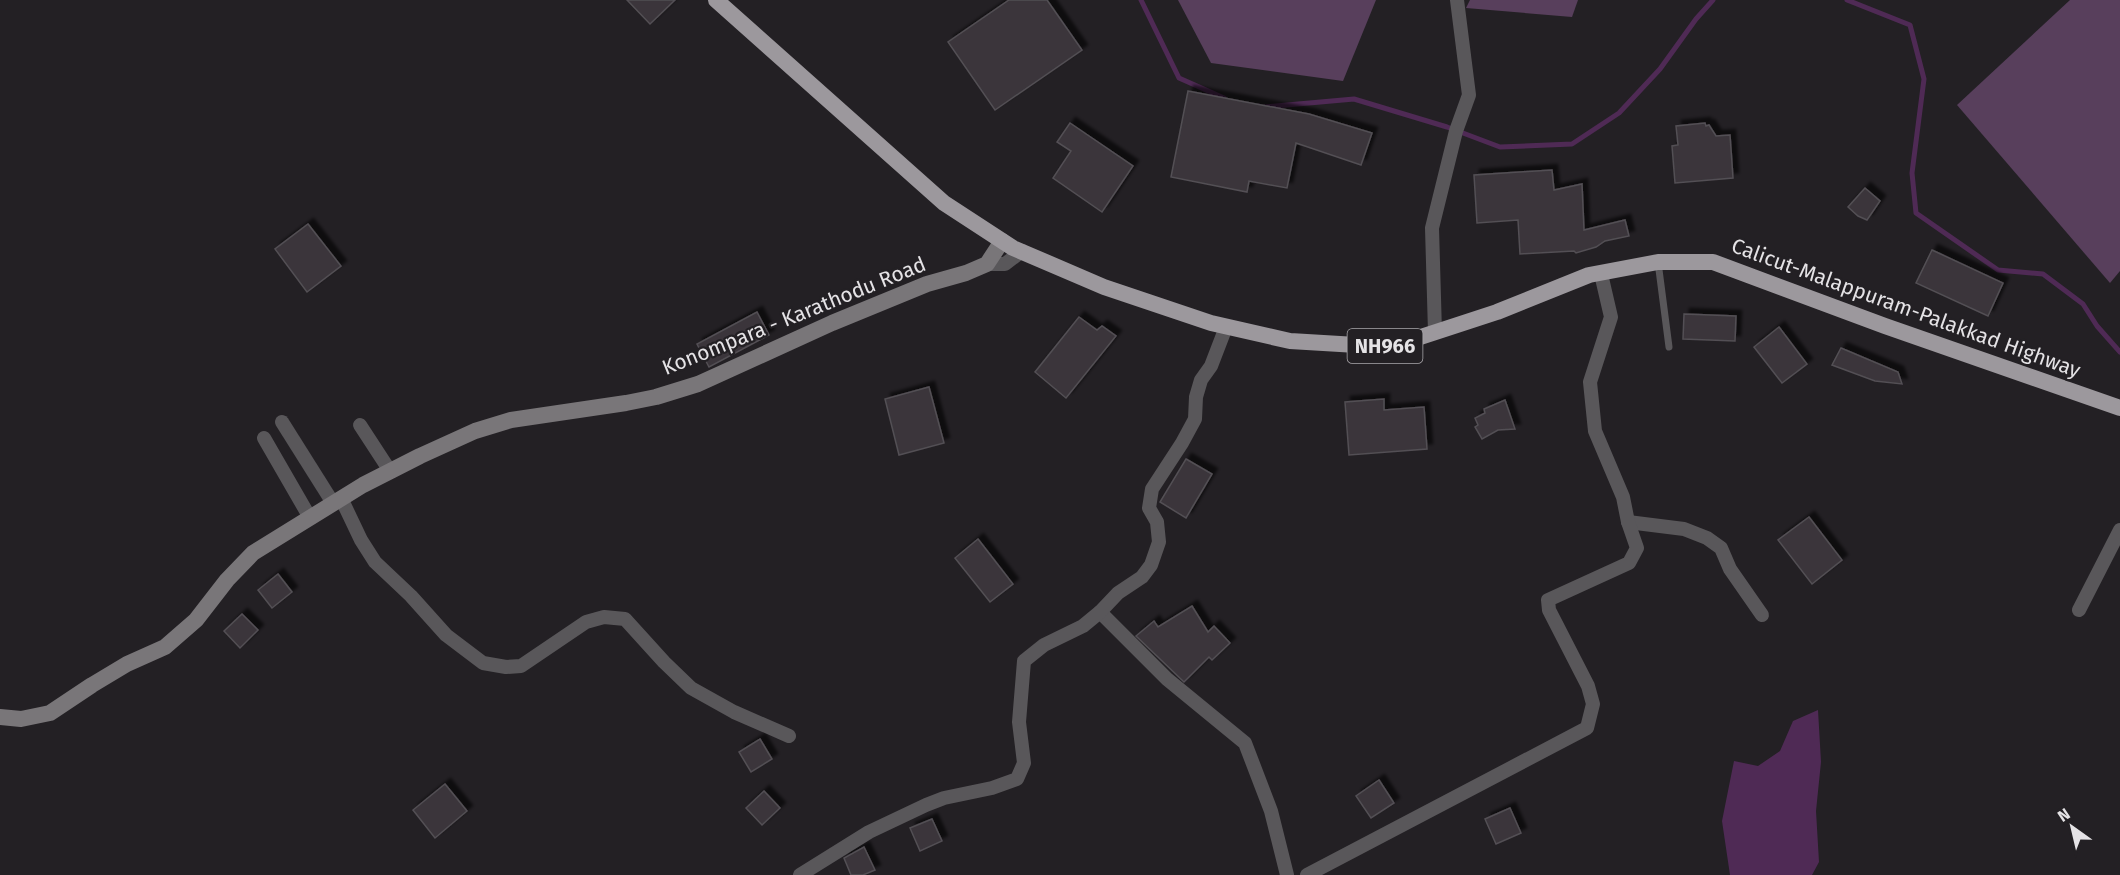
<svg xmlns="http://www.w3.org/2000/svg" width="2120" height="875" viewBox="0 0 2120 875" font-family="'Fira Sans',sans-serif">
	<defs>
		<filter id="shadow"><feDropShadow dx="5.5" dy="-5.5" stdDeviation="1.5" flood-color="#0009"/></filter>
	</defs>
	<rect width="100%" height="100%" fill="#232024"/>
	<!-- green -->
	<g fill="#583f5c">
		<polygon points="1178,0 1376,0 1343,81 1211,63"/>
		<polygon points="1470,0 1578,0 1572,17 1466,8"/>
		<polygon points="2070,0 2120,0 2120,271 2110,283 1957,105"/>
	</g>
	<!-- water -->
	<polygon fill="#4f2a55" points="1818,710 1821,762 1816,811 1819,862 1812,875 1730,875 1722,821 1734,761 1758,766 1780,751 1793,721"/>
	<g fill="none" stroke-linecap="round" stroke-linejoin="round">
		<!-- stream -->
		<g stroke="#4f2a55" stroke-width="5">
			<polyline points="1141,0 1179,78 1224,98"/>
			<polyline points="1847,0 1910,25 1924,79 1912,173 1916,213 1998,270 2043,274 2083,304 2097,326 2120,352"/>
			<polyline points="1265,107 1354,99 1447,127 1500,147 1572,144 1619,113 1660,69 1696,19 1713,0"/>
		</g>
	</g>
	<!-- building -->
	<g fill="#3a363b" stroke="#534f54" stroke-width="1.5" filter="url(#shadow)">
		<polygon points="627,0 675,0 650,24"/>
		<polygon points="1009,0 1047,0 1082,50 995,110 948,42"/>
		<polygon points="1188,91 1309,114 1372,133 1361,165 1296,143 1287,188 1249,181 1247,192 1171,177"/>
		<polygon points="1070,123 1133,166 1102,212 1053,178 1071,151 1057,142"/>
		<polygon points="1705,123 1706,126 1709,125 1716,136 1730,135 1733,178 1675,183 1672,146 1678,145 1676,126"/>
		<polygon points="1552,170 1554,190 1582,184 1584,230 1625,220 1629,236 1605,241 1596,247 1576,253 1574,251 1520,254 1518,220 1477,223 1474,175"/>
		<polygon points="1865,188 1880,201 1867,220 1858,216 1848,207"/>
		<polygon points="308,224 341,266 307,292 275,249"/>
		<polygon points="1932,250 2003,283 1988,316 1916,283"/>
		<polygon points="757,312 769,335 709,367 697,344"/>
		<polygon points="1684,314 1736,316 1735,341 1683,339"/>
		<polygon points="1079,317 1097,330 1102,326 1116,336 1066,398 1035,372"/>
		<polygon points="1779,327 1807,364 1782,383 1754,347"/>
		<polygon points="1841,348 1898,372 1902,384 1875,381 1832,365"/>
		<polygon points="929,387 944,443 899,455 885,399"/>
		<polygon points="1384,399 1384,410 1424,407 1427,449 1349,455 1345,402"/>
		<polygon points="1505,400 1515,429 1498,430 1482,439 1475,427 1478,425 1475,418 1485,413 1484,409"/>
		<polygon points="1186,459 1212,474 1186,518 1160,502"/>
		<polygon points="1809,517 1842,560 1812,584 1778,540"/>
		<polygon points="978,539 1013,584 990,602 955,558"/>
		<polygon points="278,574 292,592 272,608 258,590"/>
		<polygon points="1192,606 1208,632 1214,626 1230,643 1212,660 1209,657 1184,682 1136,636 1154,621 1158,627"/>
		<polygon points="242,614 258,630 240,648 224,631"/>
		<polygon points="760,739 772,759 751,772 739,752"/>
		<polygon points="1379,780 1394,803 1371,818 1356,796"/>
		<polygon points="445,784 467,811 435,838 413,810"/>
		<polygon points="764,791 780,808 762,825 746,808"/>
		<polygon points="1510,808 1521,833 1496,844 1485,819"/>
		<polygon points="932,819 942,841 920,851 910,828"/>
		<polygon points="864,847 875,870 863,875 851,875 844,858"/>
	</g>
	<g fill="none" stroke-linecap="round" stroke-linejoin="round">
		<!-- service -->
		<polyline stroke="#59575a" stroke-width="7" points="1658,262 1669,347"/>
		<!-- minor -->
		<g stroke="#59575a" stroke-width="14">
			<polyline points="987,264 1005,264 1022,251"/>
			<polyline points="1435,332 1432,228 1456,131 1469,95 1457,0"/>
			<polyline points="282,422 333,503"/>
			<polyline points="360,425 390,471"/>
			<polyline points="264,438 309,516"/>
			<polyline points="341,498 361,540 375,562 411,596 446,635 483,663 506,667 521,666 586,622 604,617 625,619 664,662 691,688 734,712 789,736"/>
			<polyline points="1628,522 1684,529 1707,538 1721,548 1730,569 1762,615"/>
			<polyline points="2079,610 2120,530"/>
			<polyline points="1100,612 1167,679 1245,743 1271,811 1287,875"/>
			<polyline points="800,875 869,832 926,805 944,798 992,788 1017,779 1024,763 1019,722 1024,661 1044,645 1083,626 1100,612 1118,593 1142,577 1151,565 1159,542 1157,522 1149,508 1152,489 1182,443 1195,419 1196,397 1201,380 1211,366 1226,327"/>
			<polyline points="1307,875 1587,728 1593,704 1588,686 1549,610 1548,600 1629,563 1637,548 1628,522 1623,497 1595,431 1590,382 1611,317 1601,274"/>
		</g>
		<!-- secondary -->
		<polyline stroke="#797679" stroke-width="16" points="0,717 21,719 50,713 92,685 127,664 165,647 196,620 227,580 253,553 363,485 420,456 475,431 511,420 626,403 656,397 698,384 832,323 927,284 966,273 987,264 1002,241"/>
		<!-- trunk -->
		<polyline stroke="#9c989d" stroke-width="16" points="716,0 944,203 1013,248 1104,287 1211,323 1290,341 1390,347 1497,312 1589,275 1658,262 1713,262 1885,326 2120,408"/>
	</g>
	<g text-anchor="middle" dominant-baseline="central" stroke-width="4.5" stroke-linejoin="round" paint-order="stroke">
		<!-- shield labels -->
		<rect fill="#232024" stroke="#aba8ac" stroke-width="1.5" x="1347.5" y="329" width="75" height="34" rx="4.5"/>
		<g font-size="20" font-weight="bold" fill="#e5e3e6">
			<text x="1385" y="346">NH966</text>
		</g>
		<!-- street labels -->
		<g font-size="21" fill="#e5e3e6" stroke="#232024">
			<text transform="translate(1906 308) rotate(20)">Calicut-Malappuram-Palakkad Highway</text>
			<text transform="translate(794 316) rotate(-22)">Konompara - Karathodu Road</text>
		</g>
	</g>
	<!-- north arrow -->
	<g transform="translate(2072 827) rotate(326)" stroke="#232024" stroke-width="4.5" paint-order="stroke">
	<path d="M0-4.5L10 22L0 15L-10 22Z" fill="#e5e3e6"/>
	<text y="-9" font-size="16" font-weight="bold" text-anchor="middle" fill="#e5e3e6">N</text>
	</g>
</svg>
